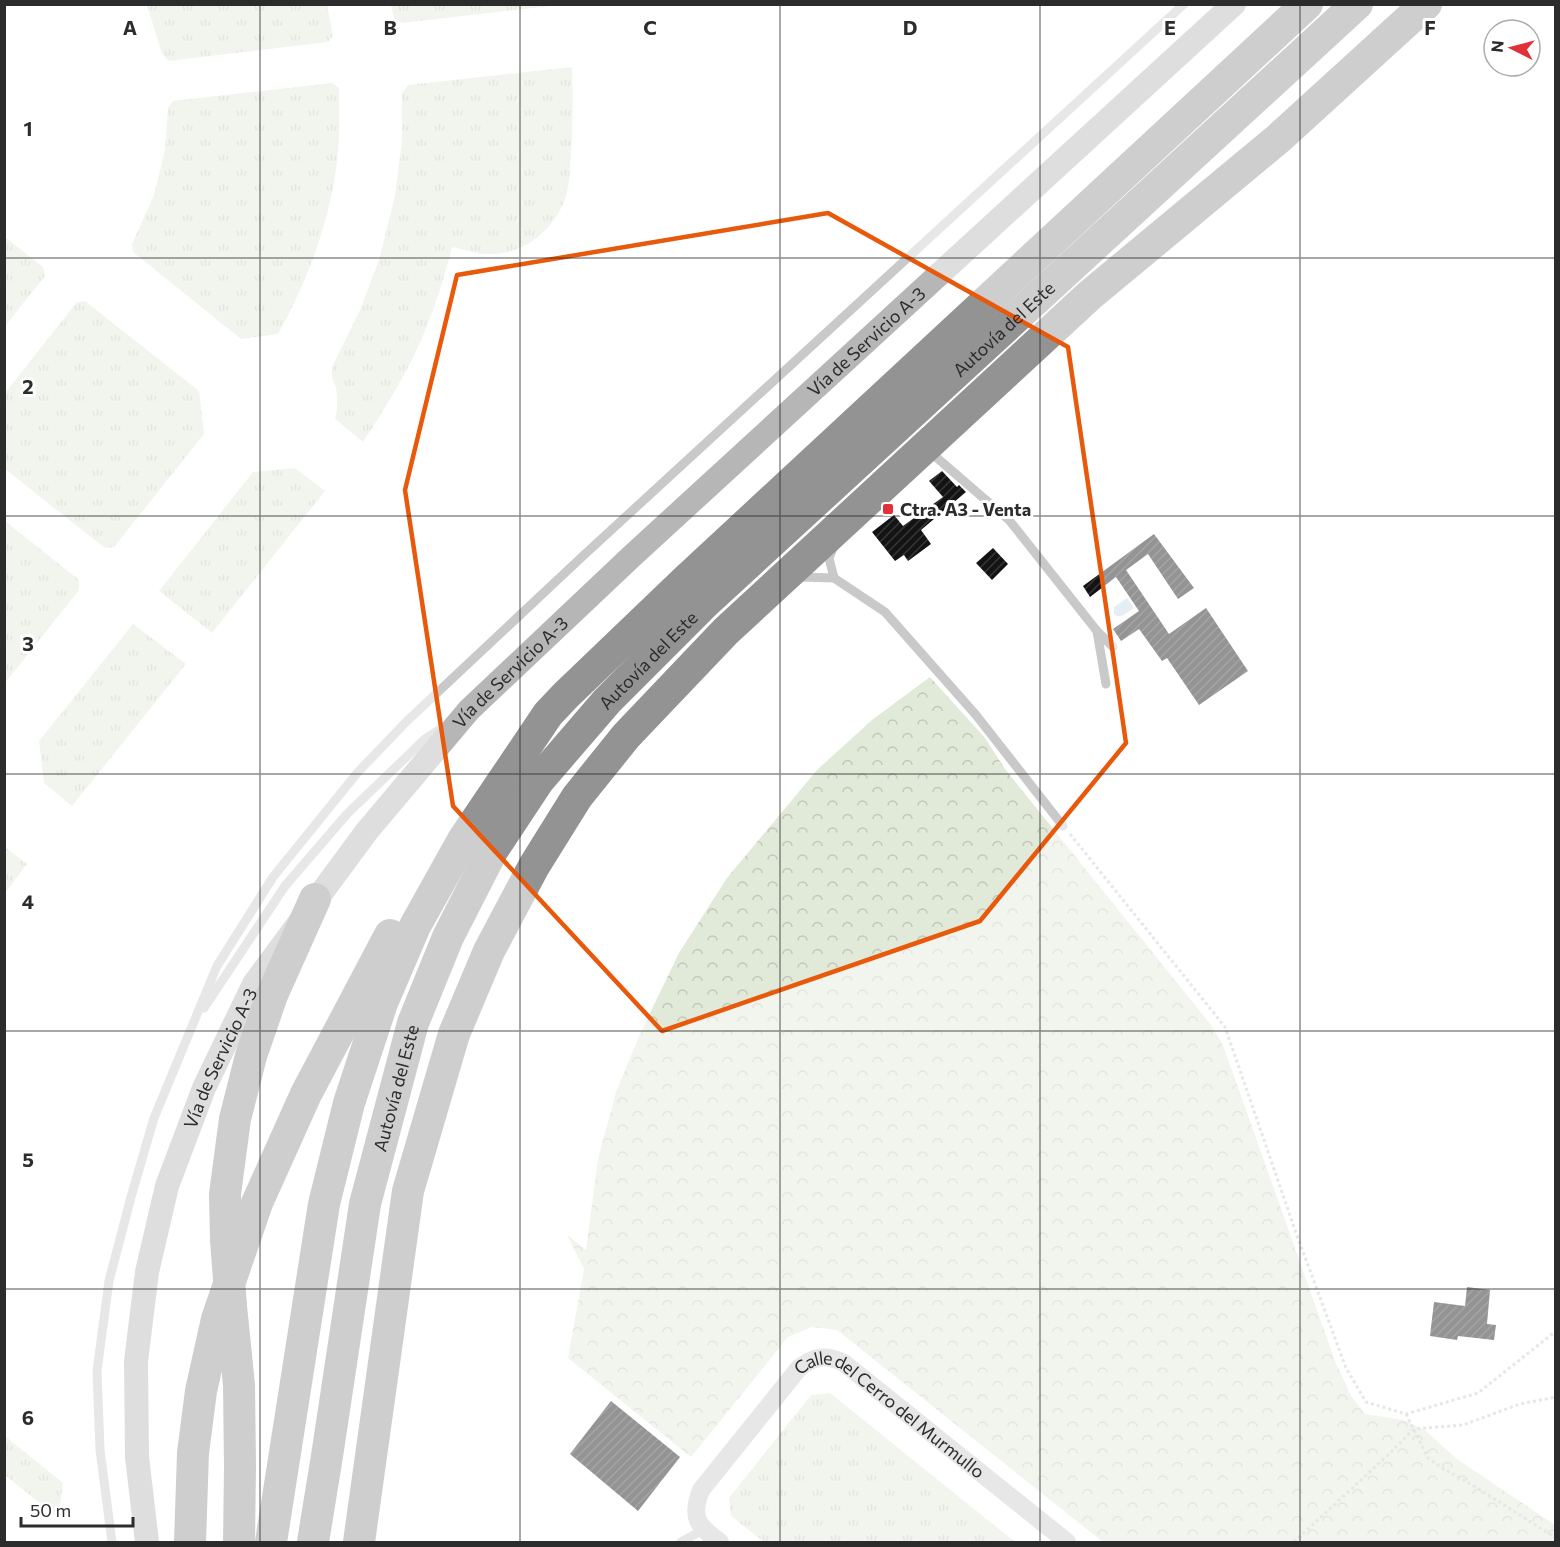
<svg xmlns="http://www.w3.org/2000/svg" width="1560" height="1547" viewBox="0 0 1560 1547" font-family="Commissioner,sans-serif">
	<defs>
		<pattern id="grass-tufts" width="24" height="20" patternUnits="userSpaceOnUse" patternTransform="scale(1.5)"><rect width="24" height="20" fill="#e1e9d9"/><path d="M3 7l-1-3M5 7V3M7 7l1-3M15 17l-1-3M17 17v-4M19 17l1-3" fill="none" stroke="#c1c8ba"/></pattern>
		<pattern id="park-crowns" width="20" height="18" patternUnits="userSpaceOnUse" patternTransform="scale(1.5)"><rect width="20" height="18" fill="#e1e9d9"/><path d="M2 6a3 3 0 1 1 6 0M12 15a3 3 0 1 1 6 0" fill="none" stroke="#c1c8ba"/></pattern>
		<pattern id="building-hatch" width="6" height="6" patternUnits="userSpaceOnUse" patternTransform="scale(1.5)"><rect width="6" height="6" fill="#131313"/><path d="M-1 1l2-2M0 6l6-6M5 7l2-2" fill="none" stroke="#363636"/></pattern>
	</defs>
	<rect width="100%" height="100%" fill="#fff"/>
	<!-- grass -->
	<g fill="url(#grass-tufts)">
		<polygon points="147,5 327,5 333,36 328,42 169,61 162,54"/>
		<polygon points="391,5 391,4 559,5 402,23 394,18"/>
		<path d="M572 67C573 96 573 125 571 154 570 167 570 182 566 195 557 227 527 253 493 254 478 255 466 250 452 247 445 275 436 304 425 331 409 370 386 407 363 442L335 419 337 411V397L336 387 332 378V367L360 310 379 260 395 196 402 141V93L408 85Z"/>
		<path d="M332 83 339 88C339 109 340 131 338 152 332 217 309 278 278 334L241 339 133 252 132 244 154 195 165 150 168 108 173 101Z"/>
		<polygon points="5,237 43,267 45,276 5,326"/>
		<polygon points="85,301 199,391 204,434 114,547 105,548 5,469 5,393 77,302"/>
		<polygon points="295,468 325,491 212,633 159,591 253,472"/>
		<polygon points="5,521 79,580 79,590 5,683"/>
		<polygon points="133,624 186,664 72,806 44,783 39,741"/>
		<polygon points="5,847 27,864 5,893"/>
		<polygon points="830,1393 1015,1542 764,1542 731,1516 729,1498 811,1395"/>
		<polygon points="5,1436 63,1483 58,1518 5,1475"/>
	</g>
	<!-- park -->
	<polygon fill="url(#park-crowns)" points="930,677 985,738 1005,769 1211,1025 1223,1045 1335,1361 1351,1396 1365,1414 1404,1420 1426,1431 1457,1459 1555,1525 1555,1542 1103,1542 837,1330 812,1327 788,1337 691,1457 568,1358 584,1269 567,1235 586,1250 598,1159 616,1092 640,1034 679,953 727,878 817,770 872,720"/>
	<!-- water -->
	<path fill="#c5dae9" d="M1127 598 1134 608C1127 612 1121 620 1114 614V607Z"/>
	<!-- building -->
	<g fill="url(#building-hatch)">
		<polygon points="942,471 957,487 959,485 966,492 921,530 931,544 908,561 904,555 895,561 872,532 894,515 903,526 943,497 929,481"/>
		<polygon points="1154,534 1194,588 1178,599 1148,554 1126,570 1169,634 1206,608 1248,671 1199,705 1167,658 1162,661 1139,629 1121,641 1113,629 1139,611 1116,577 1090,597 1083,586"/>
		<polygon points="993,548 1008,564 992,580 976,563"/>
		<polygon points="1467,1287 1490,1290 1487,1324 1496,1325 1494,1340 1458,1336 1457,1340 1430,1336 1434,1302 1465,1306"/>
		<polygon points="611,1401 680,1457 638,1511 570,1454"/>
	</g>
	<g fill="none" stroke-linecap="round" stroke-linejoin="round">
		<!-- path -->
		<g stroke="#c9c9c9" stroke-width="3" stroke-dasharray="3 3" stroke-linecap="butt">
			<polyline points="1070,834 1225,1027 1295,1230 1346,1368 1366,1402 1406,1414 1478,1393 1556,1331"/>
			<polyline points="1406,1414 1428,1458 1442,1468 1474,1486 1556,1538"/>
			<polyline points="1294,1542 1388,1455 1414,1429 1463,1425 1520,1404 1556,1397"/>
		</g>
		<!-- service -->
		<g stroke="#c9c9c9" stroke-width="9">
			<polyline points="929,451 1009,520 1097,631 1106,684"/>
			<polyline points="834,578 829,558 834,546"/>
			<polyline points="795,579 800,577 834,578 885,612 976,715 1063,826"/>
			<polyline points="1097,631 1113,647"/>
			<polyline points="204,1008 285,886 347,814 425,739 442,728"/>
			<polyline points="112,1542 100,1450 97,1371 109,1281 131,1197 154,1118 217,966 273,877 358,772 407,721 584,555 1184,4"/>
			<polyline points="681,1542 703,1530"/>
		</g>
		<!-- minor -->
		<path stroke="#c9c9c9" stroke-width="18" id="s1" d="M720 1542C698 1526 690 1518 701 1490L799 1368C814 1356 827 1354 844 1363L1067 1542"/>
		<!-- secondary -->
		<path stroke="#b6b6b6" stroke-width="24" id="s2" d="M147 1542 137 1457 136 1361 147 1272 167 1186 204 1088 254 984 367 831 469 710 632 556 1234 4"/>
		<!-- motorway -->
		<g stroke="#939393" stroke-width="32">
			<polyline points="226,1240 225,1194 235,1119 251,1056 272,995 315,899"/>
			<polyline points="231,1306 239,1385 240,1467 239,1542"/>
			<polyline points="190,1542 193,1453 201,1391 217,1319 257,1203 306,1094 390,935"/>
			<polyline points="271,1542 324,1204 349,1103 382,1003 415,926 463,840 548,714 566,695 686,580 1307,4"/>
			<path id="s3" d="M313 1542 327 1456 365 1204 413 1023 448 937 492 851 539 780 607 701 705 603 1357 4"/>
			<polyline points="359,1542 408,1191 454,1034 489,951 534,866 577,797 626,736 726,631 1090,295 1279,138 1426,4"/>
		</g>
		<!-- motorway-bridge -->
		<polyline stroke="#939393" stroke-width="32" points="226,1240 231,1306"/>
	</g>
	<!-- marked area -->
	<path d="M0 0H1560V1547H0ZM828 213 1068 347 1126 743 980 921 662 1031 453 806 405 490 457 275Z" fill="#fff" fill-opacity=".55" fill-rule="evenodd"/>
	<path fill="none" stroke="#e8590c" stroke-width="4.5" stroke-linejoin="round" d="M828 213 1068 347 1126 743 980 921 662 1031 453 806 405 490 457 275Z"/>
	<!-- grid -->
	<path fill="none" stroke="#2c2c2c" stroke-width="1.5" stroke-opacity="0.55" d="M260 4V1542M520 4V1542M780 4V1542M1040 4V1542M1300 4V1542M4 258H1556M4 516H1556M4 774H1556M4 1031H1556M4 1289H1556"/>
	<!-- markers -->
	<rect fill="#e13038" stroke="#fff" stroke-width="2" x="882" y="503" width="12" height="12" rx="3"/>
	<g text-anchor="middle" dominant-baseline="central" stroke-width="6" stroke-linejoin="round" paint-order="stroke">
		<!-- street labels -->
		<g font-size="18" fill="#2c2c2c" stroke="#fff">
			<text stroke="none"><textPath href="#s3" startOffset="1452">Autovía del Este</textPath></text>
			<text stroke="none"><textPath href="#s2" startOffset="1470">Vía de Servicio A-3</textPath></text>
			<text stroke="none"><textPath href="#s3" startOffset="966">Autovía del Este</textPath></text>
			<text stroke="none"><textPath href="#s2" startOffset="984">Vía de Servicio A-3</textPath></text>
			<text stroke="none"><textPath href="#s2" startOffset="498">Vía de Servicio A-3</textPath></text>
			<text stroke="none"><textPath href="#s3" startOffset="462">Autovía del Este</textPath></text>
			<text stroke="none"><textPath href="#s1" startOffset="330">Calle del Cerro del Murmullo</textPath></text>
		</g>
		<!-- poi labels -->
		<g font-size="18" font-weight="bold" fill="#2c2c2c" stroke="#fff" text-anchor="start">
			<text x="900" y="509">Ctra. A3 - Venta</text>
		</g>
	</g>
	<g font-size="20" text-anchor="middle" font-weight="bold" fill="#2c2c2c" stroke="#fff" stroke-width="6" stroke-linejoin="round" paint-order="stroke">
		<text x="130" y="35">A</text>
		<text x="390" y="35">B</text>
		<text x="650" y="35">C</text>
		<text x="910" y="35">D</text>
		<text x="1170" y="35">E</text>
		<text x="1430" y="35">F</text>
		<text x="28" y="136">1</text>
		<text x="28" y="394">2</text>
		<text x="28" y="651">3</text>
		<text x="28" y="909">4</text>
		<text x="28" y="1167">5</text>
		<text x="28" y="1425">6</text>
	</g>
	<!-- border -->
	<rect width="1560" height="1547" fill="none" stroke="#2c2c2c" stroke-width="12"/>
	<!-- north arrow -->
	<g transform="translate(1512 48) rotate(276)"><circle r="28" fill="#ffffff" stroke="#ababab" stroke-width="1.5"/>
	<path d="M0-4.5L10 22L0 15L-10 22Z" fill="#e13038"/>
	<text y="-9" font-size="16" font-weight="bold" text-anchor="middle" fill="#2c2c2c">N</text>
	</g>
	<!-- scale -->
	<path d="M21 1517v9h112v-9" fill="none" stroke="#2c2c2c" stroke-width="3"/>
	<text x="30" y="1517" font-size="18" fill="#2c2c2c" stroke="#ffffff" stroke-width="4.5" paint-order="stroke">50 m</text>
</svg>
